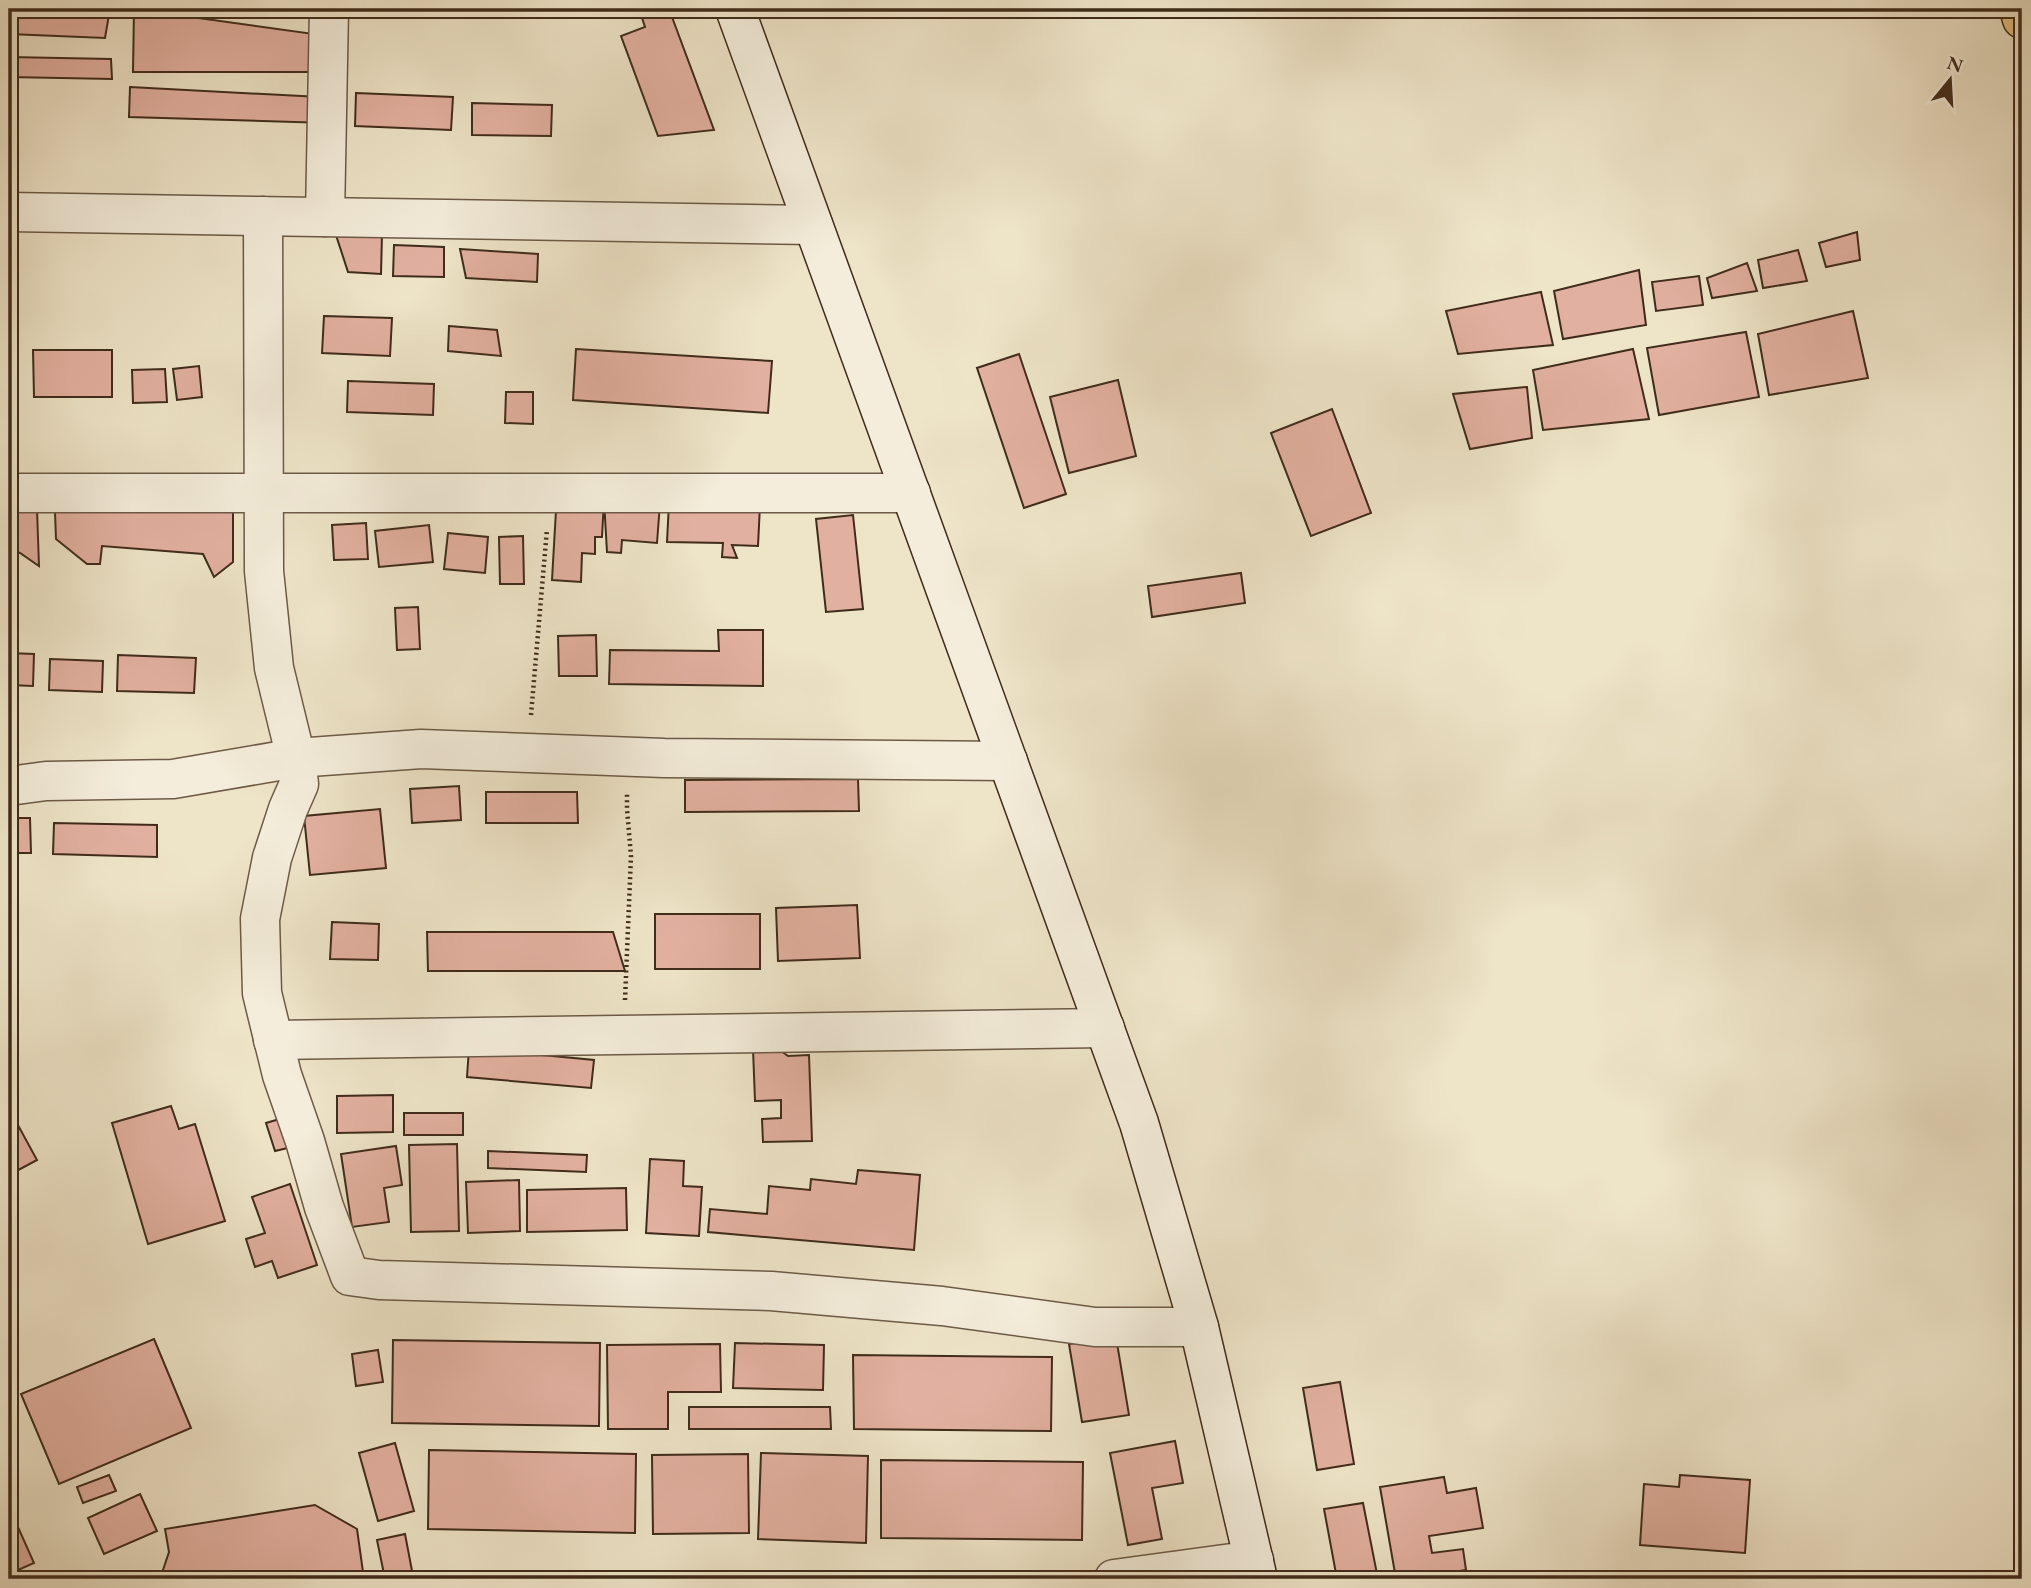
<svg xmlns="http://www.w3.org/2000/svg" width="2031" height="1588" viewBox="0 0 2031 1588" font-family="'EB Garamond',serif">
	<rect width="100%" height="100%" fill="#eee4c8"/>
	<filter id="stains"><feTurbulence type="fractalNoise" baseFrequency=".00286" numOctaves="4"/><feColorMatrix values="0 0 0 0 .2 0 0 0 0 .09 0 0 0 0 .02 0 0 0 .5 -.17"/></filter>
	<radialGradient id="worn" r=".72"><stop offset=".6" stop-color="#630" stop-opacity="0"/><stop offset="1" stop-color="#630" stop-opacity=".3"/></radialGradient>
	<!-- building -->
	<g fill="#e2b0a0" stroke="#402c1b" stroke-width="2">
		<polygon points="9,9 110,9 105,38 9,34"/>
		<polygon points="134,9 321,35 321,72 133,72"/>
		<polygon points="639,9 669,9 714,130 658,136 621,36 645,27"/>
		<polygon points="9,57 111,59 112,79 9,77"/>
		<polygon points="130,87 320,97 327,123 129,117"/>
		<polygon points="356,93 453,97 451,130 355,126"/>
		<polygon points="472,103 552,105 551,136 472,135"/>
		<polygon points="335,232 382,234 381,274 348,272"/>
		<polygon points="1857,232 1860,260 1826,267 1819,243"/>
		<polygon points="394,245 444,247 444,277 393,276"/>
		<polygon points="460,249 538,254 537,282 466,278"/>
		<polygon points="1798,250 1807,281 1763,288 1758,260"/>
		<polygon points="1747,263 1757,291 1712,298 1707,278"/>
		<polygon points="1639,270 1646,325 1563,339 1554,291"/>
		<polygon points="1699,276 1703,305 1656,311 1652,282"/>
		<polygon points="1541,292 1553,345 1458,354 1446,311"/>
		<polygon points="1853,311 1868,378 1769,395 1758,334"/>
		<polygon points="324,316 392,318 390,356 322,353"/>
		<polygon points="449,326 497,330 501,356 448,351"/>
		<polygon points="1746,332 1759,397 1659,415 1647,348"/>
		<polygon points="576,349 772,361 768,413 573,400"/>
		<polygon points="1633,349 1649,419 1543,430 1533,370"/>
		<polygon points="33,350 112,350 112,397 34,397"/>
		<polygon points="1019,354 1066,494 1024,508 977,368"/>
		<polygon points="199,366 202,397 177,400 173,369"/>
		<polygon points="165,369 167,402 133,403 132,370"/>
		<polygon points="1118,380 1136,456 1069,473 1050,397"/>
		<polygon points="348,381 434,384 433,415 347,412"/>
		<polygon points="1527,387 1532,438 1470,449 1453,394"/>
		<polygon points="506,392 533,392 533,424 505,423"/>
		<polygon points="1332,409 1371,513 1311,536 1271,433"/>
		<polygon points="557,493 604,500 602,537 595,537 595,554 582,553 581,582 552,580"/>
		<polygon points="604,500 660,503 657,543 622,540 621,553 607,552"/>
		<polygon points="669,502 760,505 758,546 732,545 737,558 722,557 723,543 667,542"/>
		<polygon points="9,509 37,509 39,566 20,553 9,549"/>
		<polygon points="233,511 233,562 214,577 203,554 102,546 100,564 87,564 56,539 55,512"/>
		<polygon points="853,515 863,609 826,612 816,519"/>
		<polygon points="366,523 368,559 334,560 332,525"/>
		<polygon points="429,525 433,562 379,567 375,531"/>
		<polygon points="448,533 488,537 485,573 444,569"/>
		<polygon points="523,536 524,584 500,584 499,537"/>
		<polygon points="1241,573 1245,603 1152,617 1148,586"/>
		<polygon points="418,607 420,649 397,650 395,608"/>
		<polygon points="718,630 763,630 763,686 609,684 610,650 719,651"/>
		<polygon points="596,635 597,676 559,676 558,636"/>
		<polygon points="9,653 34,654 33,686 9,685"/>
		<polygon points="118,655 196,658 194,693 117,691"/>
		<polygon points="50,659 103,661 102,692 49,690"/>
		<polygon points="858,779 859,811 685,812 685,780"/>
		<polygon points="459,786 461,820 412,823 410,789"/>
		<polygon points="486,792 577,792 578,823 486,823"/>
		<polygon points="380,809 386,868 310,875 304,816"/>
		<polygon points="9,818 30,818 31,853 9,853"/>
		<polygon points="54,823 157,825 157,857 53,854"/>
		<polygon points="857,905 860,958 778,961 776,908"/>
		<rect x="655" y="914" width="105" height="55"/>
		<polygon points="332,922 379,924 378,960 330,959"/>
		<polygon points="427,932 613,932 625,971 428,971"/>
		<polygon points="469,1048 594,1060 591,1088 467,1077"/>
		<polygon points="777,1048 788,1056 809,1055 812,1141 763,1142 762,1119 781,1118 781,1100 755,1101 753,1049"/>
		<polygon points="393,1095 393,1132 337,1133 337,1096"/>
		<polygon points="171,1106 179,1129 195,1124 225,1221 148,1244 112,1123"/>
		<rect x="404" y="1113" width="59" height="22"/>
		<polygon points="13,1116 37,1160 9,1175 9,1118"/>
		<polygon points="283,1118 292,1147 275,1151 266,1123"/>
		<polygon points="457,1144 459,1231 411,1232 409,1145"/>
		<polygon points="396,1146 402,1185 384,1188 389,1222 352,1227 341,1154"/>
		<polygon points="488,1151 587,1155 586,1172 488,1168"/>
		<polygon points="650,1159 684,1161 683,1186 702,1187 699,1236 646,1233"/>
		<polygon points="858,1170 920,1175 914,1250 708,1232 710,1209 767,1214 769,1186 810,1190 811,1179 856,1184"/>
		<polygon points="519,1180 520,1231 468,1233 466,1182"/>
		<polygon points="290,1184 317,1265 278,1278 272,1261 255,1267 246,1239 265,1233 252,1197"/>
		<polygon points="626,1188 627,1230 527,1232 527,1190"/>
		<polygon points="1116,1337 1129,1415 1082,1422 1069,1344"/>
		<polygon points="154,1339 191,1428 59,1484 21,1394"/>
		<polygon points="393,1340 600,1343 599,1426 392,1423"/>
		<polygon points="735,1343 824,1345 823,1390 733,1388"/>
		<polygon points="720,1344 721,1392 668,1392 668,1429 608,1429 607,1345"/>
		<polygon points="378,1350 383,1382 356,1386 352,1354"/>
		<polygon points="853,1355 1052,1357 1051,1431 854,1429"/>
		<polygon points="1340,1382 1354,1464 1317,1470 1303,1388"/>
		<polygon points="689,1407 830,1407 831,1429 689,1429"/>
		<polygon points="1175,1441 1183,1483 1152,1488 1162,1539 1128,1545 1110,1453"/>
		<polygon points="395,1443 414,1511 378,1521 359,1453"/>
		<polygon points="429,1450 636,1454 635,1533 428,1529"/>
		<polygon points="761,1453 868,1456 866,1543 758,1539"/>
		<polygon points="748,1454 749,1533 653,1534 652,1455"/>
		<polygon points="881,1460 1083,1462 1082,1540 881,1538"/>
		<polygon points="109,1475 116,1491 83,1503 77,1487"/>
		<polygon points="1680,1475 1750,1480 1745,1553 1640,1545 1644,1484 1679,1487"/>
		<polygon points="1444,1477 1447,1493 1476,1488 1483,1528 1429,1536 1432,1553 1463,1549 1466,1570 1446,1573 1447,1579 1396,1579 1380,1487"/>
		<polygon points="140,1494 157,1531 104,1554 88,1518"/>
		<polygon points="1363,1503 1378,1579 1337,1579 1324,1509"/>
		<polygon points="315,1505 357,1529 364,1579 160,1579 169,1552 165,1529"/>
		<polygon points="9,1507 34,1563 9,1574"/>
		<polygon points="405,1534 413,1576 397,1579 385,1579 377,1540"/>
	</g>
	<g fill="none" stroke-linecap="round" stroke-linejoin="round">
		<!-- minor casing -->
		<g stroke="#6c5a46" stroke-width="41">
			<g id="minor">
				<polyline points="9,212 813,225"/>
				<polyline points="263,216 264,571 274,668 296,758 299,784 288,809 272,858 260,919 262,993 282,1075 305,1141 324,1207 350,1276 379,1280 771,1291 942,1306 1095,1327 1199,1327"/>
				<polyline points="325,217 329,9"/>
				<polyline points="9,493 911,493"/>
				<polyline points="9,786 46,781 173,779 296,758 421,749 664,758 1008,761"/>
				<polyline points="273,1040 1105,1028"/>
				<polyline points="1114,1579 1254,1560"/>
			</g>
		</g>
		<!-- secondary casing -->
		<g stroke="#402c1b" stroke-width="41">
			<polyline id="secondary" points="735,9 1139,1123 1199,1327 1258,1579"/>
		</g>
		<!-- primary casing -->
		<g stroke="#402c1b" stroke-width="41">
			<polyline id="primary" points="2019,9 2022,19"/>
		</g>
		<!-- path -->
		<g stroke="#402c1b" stroke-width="4.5" stroke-dasharray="2 3.5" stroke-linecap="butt">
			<polyline points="531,715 547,529"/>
			<polyline points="625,1000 631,856 627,809 627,793"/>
		</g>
		<!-- minor -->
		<use href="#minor" stroke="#f4eddb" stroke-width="38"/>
		<!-- secondary -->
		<use href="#secondary" stroke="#f4eddb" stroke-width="38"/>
		<!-- primary -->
		<use href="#primary" stroke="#e7c284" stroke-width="38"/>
	</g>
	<!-- margin -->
	<rect width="2031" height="1588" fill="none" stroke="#eee4c8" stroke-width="35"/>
	<rect x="10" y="10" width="2010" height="1567" fill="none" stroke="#402c1b" stroke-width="3.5"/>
	<rect x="18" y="18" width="1996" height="1553" fill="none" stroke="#402c1b" stroke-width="2"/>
	<!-- north arrow -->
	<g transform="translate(1950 80) rotate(18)" stroke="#f4eddb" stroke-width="5" paint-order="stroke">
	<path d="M0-5L12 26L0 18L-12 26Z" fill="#402c1b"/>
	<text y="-10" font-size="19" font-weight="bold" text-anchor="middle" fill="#402c1b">N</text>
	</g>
	<rect width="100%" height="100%" filter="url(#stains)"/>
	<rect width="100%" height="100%" fill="url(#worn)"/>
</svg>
